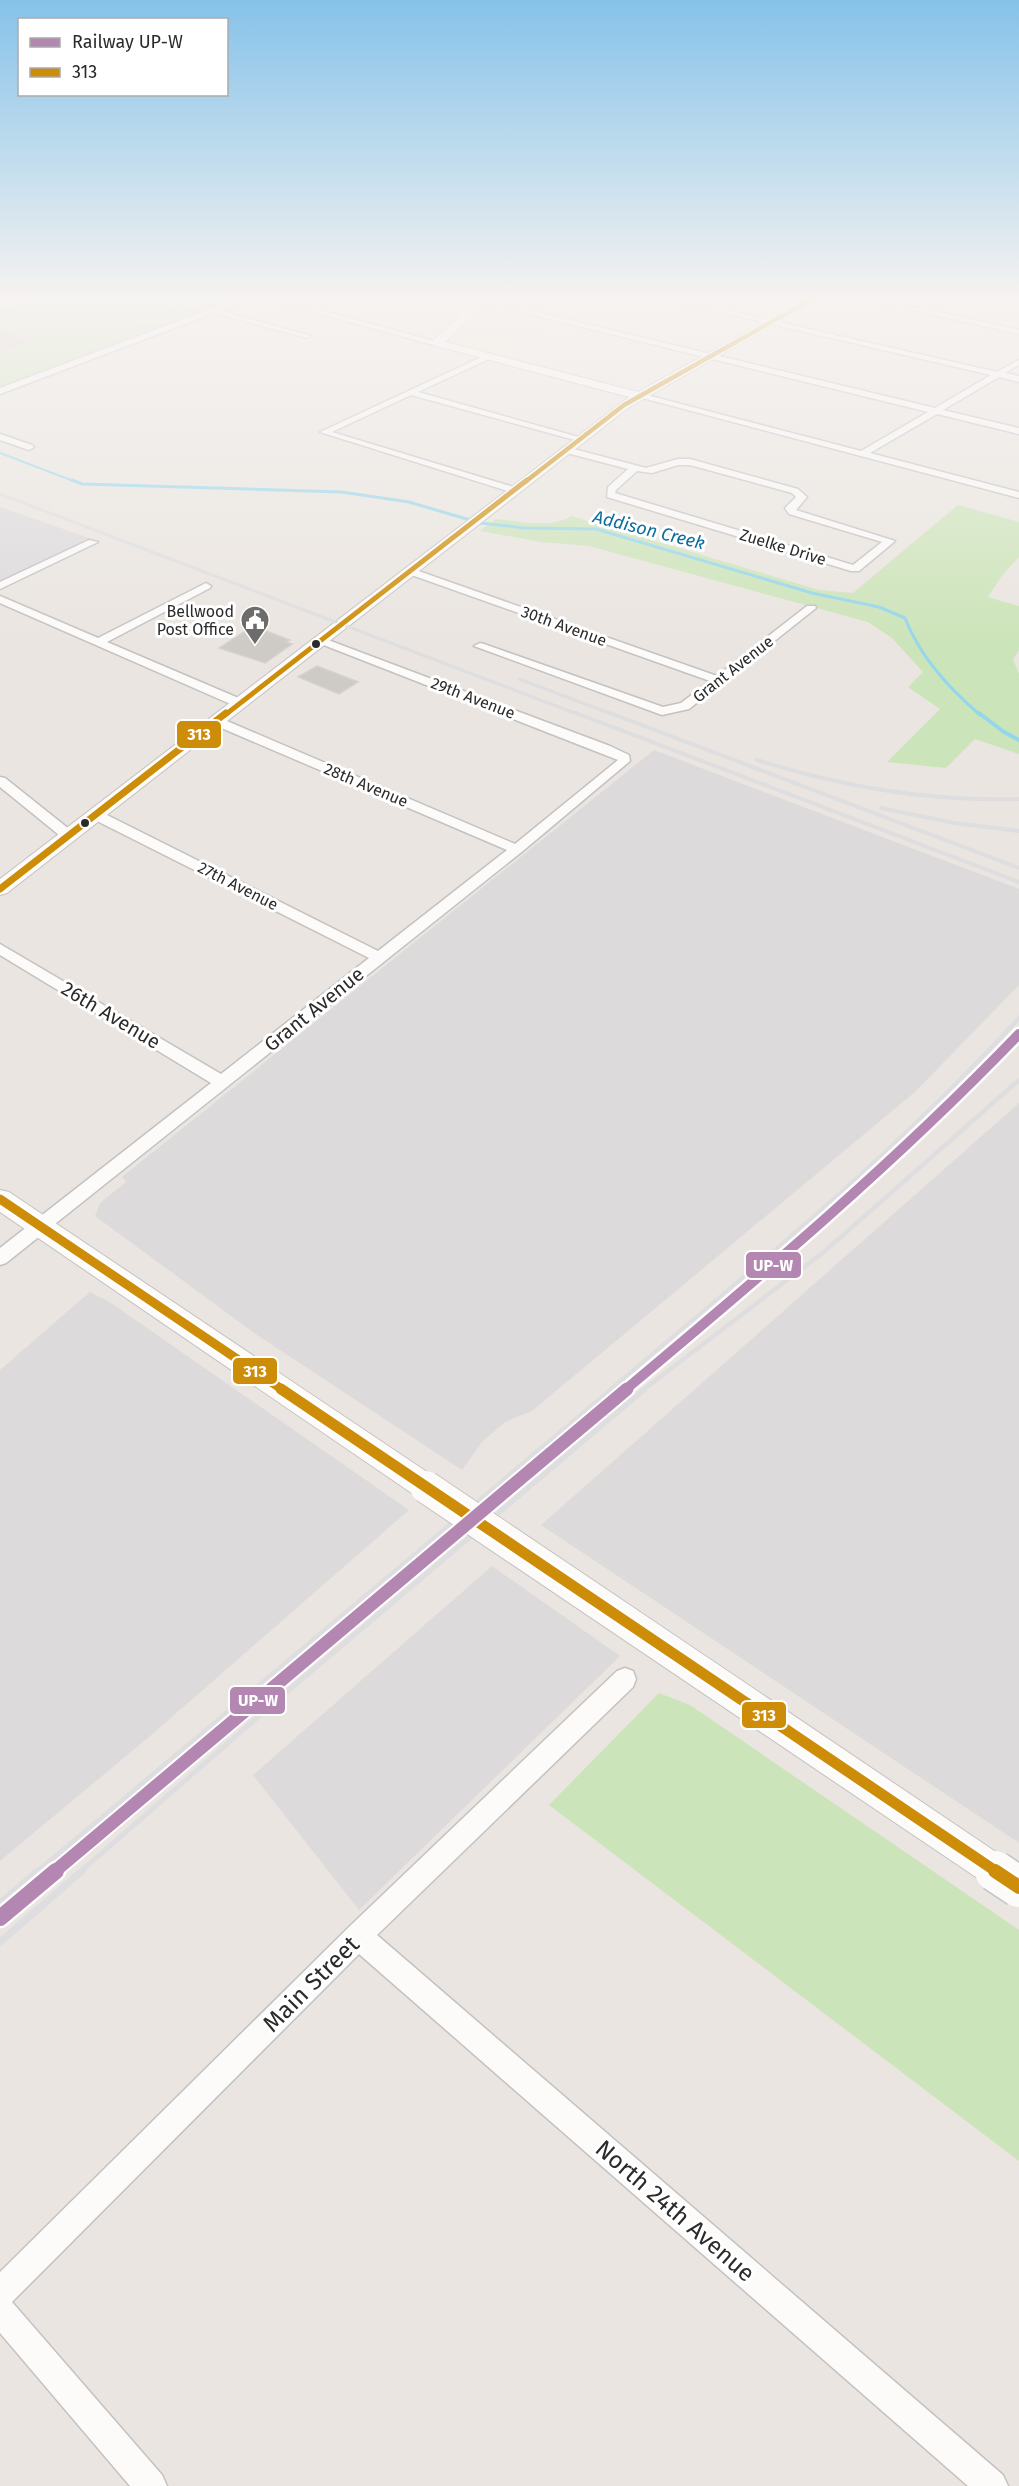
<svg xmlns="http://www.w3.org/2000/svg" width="1019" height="2486" viewBox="0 0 1019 2486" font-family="'Fira Sans',sans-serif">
	<rect width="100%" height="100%" fill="#eae5e0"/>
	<!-- industrial -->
	<g fill="#dddadc">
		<polygon points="0,507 92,539 0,582"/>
		<polygon points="654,750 1019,889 1019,985 915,1092 532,1411 505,1422 482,1442 462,1470 257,1335 95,1216 100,1203 126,1182 122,1177"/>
		<polygon points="1019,1103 1019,1843 541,1525"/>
		<polygon points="90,1292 111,1303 409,1510 149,1737 0,1861 0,1370"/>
		<polygon points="492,1566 620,1656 359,1910 253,1775"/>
	</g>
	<!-- education -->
	<polygon fill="#ede4d5" points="487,298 510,298 537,305 545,298 614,298 489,356 438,342"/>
	<!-- green -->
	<g fill="#cce4b9">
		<polygon points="40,298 243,298 0,389 0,311"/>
		<path d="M958 505 1019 522V557L1001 577 988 597 1019 606V650L1013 659 1019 674V754L975 739 946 768 887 762 940 709 908 687 923 672 892 638 868 622 589 546 541 542 480 531 496 519C518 521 552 529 571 516L819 590 853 593Z"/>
		<polygon points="659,1693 690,1705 1019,1930 1019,2161 549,1805"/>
	</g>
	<!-- pitch -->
	<g fill="#d7e9b6">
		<polygon points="57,298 71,300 77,305 57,314 36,307"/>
		<polygon points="101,298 159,298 165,322 106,328"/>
		<path d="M163 298H217C200 305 178 318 162 301Z"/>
	</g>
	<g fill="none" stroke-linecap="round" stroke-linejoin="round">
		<!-- stream-far2 -->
		<polyline stroke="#94d6eb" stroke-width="2" points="0,453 76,482"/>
		<!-- stream-far1 -->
		<path stroke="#94d6eb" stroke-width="3" d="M72 480 82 484 342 492 409 502 480 523 525 528 596 529 812 593 879 607 905 618C920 657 949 688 980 715"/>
		<!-- stream -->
		<polyline stroke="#94d6eb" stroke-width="4" points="979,713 1004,732 1019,740"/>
	</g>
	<!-- building -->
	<g fill="#cecbc7" stroke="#d5d1cc" stroke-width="1.5">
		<polygon points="0,330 33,341 0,352"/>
		<polygon points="253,626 290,640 286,642 292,644 265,663 219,648"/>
		<polygon points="317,666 358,682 339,694 298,677"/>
	</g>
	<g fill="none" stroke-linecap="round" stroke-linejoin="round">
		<!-- minor casing -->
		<g stroke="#c3c2c1" stroke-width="3">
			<g id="minor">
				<polygon points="240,298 251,298 221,311 311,336 307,338 214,313 0,394 0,388"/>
				<polygon points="262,298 275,298 441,343 434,345"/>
				<polygon points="464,298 478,298 935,408 991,375 659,298 673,298 997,372 1019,360 1019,365 1005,373 1019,376 1019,382 999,377 943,410 1019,428 1019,434 937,414 870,453 1019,492 1019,498 635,396 639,393 861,451 928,412"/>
				<polygon points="858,298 873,298 1019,330 1019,334"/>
				<polygon points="488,354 491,354 491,358 418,392 582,438 582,442 411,395 332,432 517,488 517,492 511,492 320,432"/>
				<polygon points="0,434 32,445 34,447 29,450 0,440"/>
				<path d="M566 447 646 468 678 459H690L798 489 807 497 796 510 895 541 859 571H851L607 497 608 487 628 469 563 452V448ZM678 465H690L792 493 796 497 785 508 789 514 882 542 853 565 615 493 616 490 637 471 652 473Z"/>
				<polygon points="89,540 98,542 0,589 0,582"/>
				<polygon points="410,568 717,676 807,606 815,606 816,608 689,709 662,715 474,646 480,643 484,644 663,707 681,703 710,681 406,573 406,569"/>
				<polygon points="206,583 211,586 210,588 107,642 243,700 243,706 235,706 0,603 0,596 98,638"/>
				<polygon points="320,637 610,746 629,755 630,761 524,850 6,1263 0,1265 0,1248 211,1083 0,955 0,944 221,1074 369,958 91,818 89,815 91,812 101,812 378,951 507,850 212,724 212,718 220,718 515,844 618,760 316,642 316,638"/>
				<polygon points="0,777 5,778 74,833 76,836 74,839 64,839 0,787"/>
				<polygon points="625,1668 633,1671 636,1679 633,1687 377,1935 1003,2475 1008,2486 968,2486 359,1954 12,2302 162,2475 167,2486 130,2486 0,2333 0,2272 349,1927 617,1671"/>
			</g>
		</g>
		<!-- tertiary casing -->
		<g stroke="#c3c2c1" stroke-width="4">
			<polygon id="tertiary" points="10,298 24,298 0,308 0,302"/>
		</g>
		<!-- secondary casing -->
		<g stroke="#c3c2c1" stroke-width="2">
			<g id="secondary">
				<polygon points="479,298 491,298 445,342 638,392 807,298 820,298 628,408 7,893 0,895 0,879 629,397 433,345 433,341"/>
				<polygon points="0,1190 9,1192 436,1478 441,1487 436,1496 426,1500 416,1496 0,1212"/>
			</g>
		</g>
		<!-- minor -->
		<use href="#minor" fill="#fcfbfa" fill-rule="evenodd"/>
		<!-- tertiary -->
		<use href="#tertiary" fill="#fcfbfa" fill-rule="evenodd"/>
		<!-- secondary -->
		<use href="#secondary" fill="#fcfbfa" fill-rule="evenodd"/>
		<!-- rail-far4 -->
		<g stroke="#dedddf" stroke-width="3">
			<polyline points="0,494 580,715"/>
			<polyline points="519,679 614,715"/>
		</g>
		<!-- rail-far3 -->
		<g stroke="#dedddf" stroke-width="4">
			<polyline points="576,713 1019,882"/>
			<polyline points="610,713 1019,868"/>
			<path d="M757 760C843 787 928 802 1019 799"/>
			<polyline points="881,808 954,823 1019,831"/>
		</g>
		<!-- rail-far2 -->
		<g stroke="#dedddf" stroke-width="4.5">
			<path d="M610 1390C751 1271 894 1155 1019 1018"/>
			<polyline points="643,1390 825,1251 1019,1080"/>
		</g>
		<!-- rail-far1 -->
		<g stroke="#dedddf" stroke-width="5">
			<polyline points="37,1872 612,1389"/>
			<polyline points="80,1872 282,1696 645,1389"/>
		</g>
		<!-- rail -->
		<g stroke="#dedddf" stroke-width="7">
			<polyline points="0,1903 38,1871"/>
			<polyline points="0,1942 82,1871"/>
		</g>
		<!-- secondary-bridge-far1 casing -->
		<g stroke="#c3c2c1" stroke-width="34" stroke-linecap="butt">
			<polyline id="secondary-bridge-far1" points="426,1487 997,1872"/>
		</g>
		<!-- secondary-bridge casing -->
		<g stroke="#c3c2c1" stroke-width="43" stroke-linecap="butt">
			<polyline id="secondary-bridge" points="995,1871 1019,1887"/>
		</g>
		<!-- secondary-bridge-far1 -->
		<use href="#secondary-bridge-far1" stroke="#fcfbfa" stroke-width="32"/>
		<!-- secondary-bridge -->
		<use href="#secondary-bridge" stroke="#fcfbfa" stroke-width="40"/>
		<!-- bus-1-far5 casing -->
		<g stroke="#fff" stroke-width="7">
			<polyline id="bus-1-far5" points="525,482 624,405 814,298"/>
		</g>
		<!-- bus-1-far4 casing -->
		<g stroke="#fff" stroke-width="8">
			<polyline id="bus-1-far4" points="225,715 527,480"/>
		</g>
		<!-- bus-1-far3 casing -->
		<g stroke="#fff" stroke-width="10">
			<polyline id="bus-1-far3" points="0,889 226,713"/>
		</g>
		<!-- bus-1-far2 casing -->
		<g stroke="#fff" stroke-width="14">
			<polyline id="bus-1-far2" points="0,1199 283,1390"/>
		</g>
		<!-- bus-1-far1 casing -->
		<g stroke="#fff" stroke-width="16">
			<polyline id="bus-1-far1" points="281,1389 997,1872"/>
		</g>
		<!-- bus-1 casing -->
		<g stroke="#fff" stroke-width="19">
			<polyline id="bus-1" points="995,1871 1019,1887"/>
		</g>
		<!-- bus-1-far5 -->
		<use href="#bus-1-far5" stroke="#ce8d09" stroke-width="4.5"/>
		<!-- bus-1-far4 -->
		<use href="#bus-1-far4" stroke="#ce8d09" stroke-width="5"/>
		<!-- bus-1-far3 -->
		<use href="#bus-1-far3" stroke="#ce8d09" stroke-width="7"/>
		<!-- bus-1-far2 -->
		<use href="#bus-1-far2" stroke="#ce8d09" stroke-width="9"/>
		<!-- bus-1-far1 -->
		<use href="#bus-1-far1" stroke="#ce8d09" stroke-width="11"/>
		<!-- bus-1 -->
		<use href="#bus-1" stroke="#ce8d09" stroke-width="14"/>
		<!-- rail-1-far2 casing -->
		<g stroke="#fff" stroke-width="15">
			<path id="rail-1-far2" d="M625 1390C761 1276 896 1162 1019 1034"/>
		</g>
		<!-- rail-1-far1 casing -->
		<g stroke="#fff" stroke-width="17">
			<polyline id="rail-1-far1" points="54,1872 627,1389"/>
		</g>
		<!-- rail-1 casing -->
		<g stroke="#fff" stroke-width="21">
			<polyline id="rail-1" points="0,1918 56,1871"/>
		</g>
		<!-- rail-1-far2 -->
		<use href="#rail-1-far2" stroke="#b487b2" stroke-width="10"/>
		<!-- rail-1-far1 -->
		<use href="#rail-1-far1" stroke="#b487b2" stroke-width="13"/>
		<!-- rail-1 -->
		<use href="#rail-1" stroke="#b487b2" stroke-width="16"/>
	</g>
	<!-- sky -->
	<linearGradient id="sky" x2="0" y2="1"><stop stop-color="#86c2e9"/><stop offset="0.46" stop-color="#f6f3f1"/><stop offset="1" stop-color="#f6f3f1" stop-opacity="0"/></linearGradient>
	<rect width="1019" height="646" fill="url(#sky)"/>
	<!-- icons -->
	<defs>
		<g id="civic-pin" transform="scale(1.5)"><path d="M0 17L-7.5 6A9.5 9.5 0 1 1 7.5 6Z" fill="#6e6c6a" stroke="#fff"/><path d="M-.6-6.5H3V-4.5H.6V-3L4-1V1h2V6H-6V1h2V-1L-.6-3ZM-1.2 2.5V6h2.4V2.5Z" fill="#fff"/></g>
	</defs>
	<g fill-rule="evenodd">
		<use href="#civic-pin" x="255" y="620"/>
	</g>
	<!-- markers -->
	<g fill="#2b2b2b" stroke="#fff" stroke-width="2">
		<circle cx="316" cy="644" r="5"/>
		<circle cx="85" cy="823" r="5"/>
	</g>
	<g text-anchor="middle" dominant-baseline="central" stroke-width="6" stroke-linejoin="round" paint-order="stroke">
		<!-- far-street labels -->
		<g font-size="16" fill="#2b2b2b" stroke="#fff">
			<text transform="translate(783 547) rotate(17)">Zuelke Drive</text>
			<text transform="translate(564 626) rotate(20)">30th Avenue</text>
			<text transform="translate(733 669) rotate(-38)">Grant Avenue</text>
			<text transform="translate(473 698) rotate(21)">29th Avenue</text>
			<text transform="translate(366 785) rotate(23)">28th Avenue</text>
			<text transform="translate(238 886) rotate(27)">27th Avenue</text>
		</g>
		<!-- far-poi labels -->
		<g font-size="16" fill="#2b2b2b" stroke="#fff" text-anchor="end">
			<text x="234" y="611">Bellwood<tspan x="234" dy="18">Post Office</tspan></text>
		</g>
		<!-- far-water labels -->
		<g font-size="18" font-style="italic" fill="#0c6e9e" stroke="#fff">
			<text transform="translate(649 530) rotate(14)">Addison Creek</text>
		</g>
		<!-- street labels -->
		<g font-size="20" fill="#2b2b2b" stroke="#fff">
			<text transform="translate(314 1009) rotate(-39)">Grant Avenue</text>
			<text transform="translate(111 1015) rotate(31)">26th Avenue</text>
		</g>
		<!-- near-street labels -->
		<g font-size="24" fill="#2b2b2b" stroke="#fff">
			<text transform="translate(311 1984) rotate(-45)">Main Street</text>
			<text transform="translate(675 2211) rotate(41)">North 24th Avenue</text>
		</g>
	</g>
	<g stroke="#fff" stroke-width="2">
		<rect x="176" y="720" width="46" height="29" rx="6" fill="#ce8d09"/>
		<rect x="745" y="1251" width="57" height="28" rx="6" fill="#b487b2"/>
		<rect x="232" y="1357" width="46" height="28" rx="6" fill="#ce8d09"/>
		<rect x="229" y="1686" width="57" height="29" rx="6" fill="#b487b2"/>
		<rect x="741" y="1701" width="46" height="28" rx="6" fill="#ce8d09"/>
	</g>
	<g font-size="16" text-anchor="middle" font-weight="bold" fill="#fff">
		<text x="199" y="740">313</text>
		<text x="773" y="1271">UP-W</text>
		<text x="255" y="1377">313</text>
		<text x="258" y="1706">UP-W</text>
		<text x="764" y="1721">313</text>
	</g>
	<!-- legend -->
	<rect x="18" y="18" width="210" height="78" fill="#ffffff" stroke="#aaaaaa" stroke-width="1.5"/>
	<rect x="30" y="38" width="30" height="9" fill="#b487b2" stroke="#aaaaaa" stroke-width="1.5"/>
	<text x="72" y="48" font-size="18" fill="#2b2b2b">Railway UP-W</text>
	<rect x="30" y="68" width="30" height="9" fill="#ce8d09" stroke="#aaaaaa" stroke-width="1.5"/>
	<text x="72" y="78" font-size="18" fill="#2b2b2b">313</text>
</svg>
